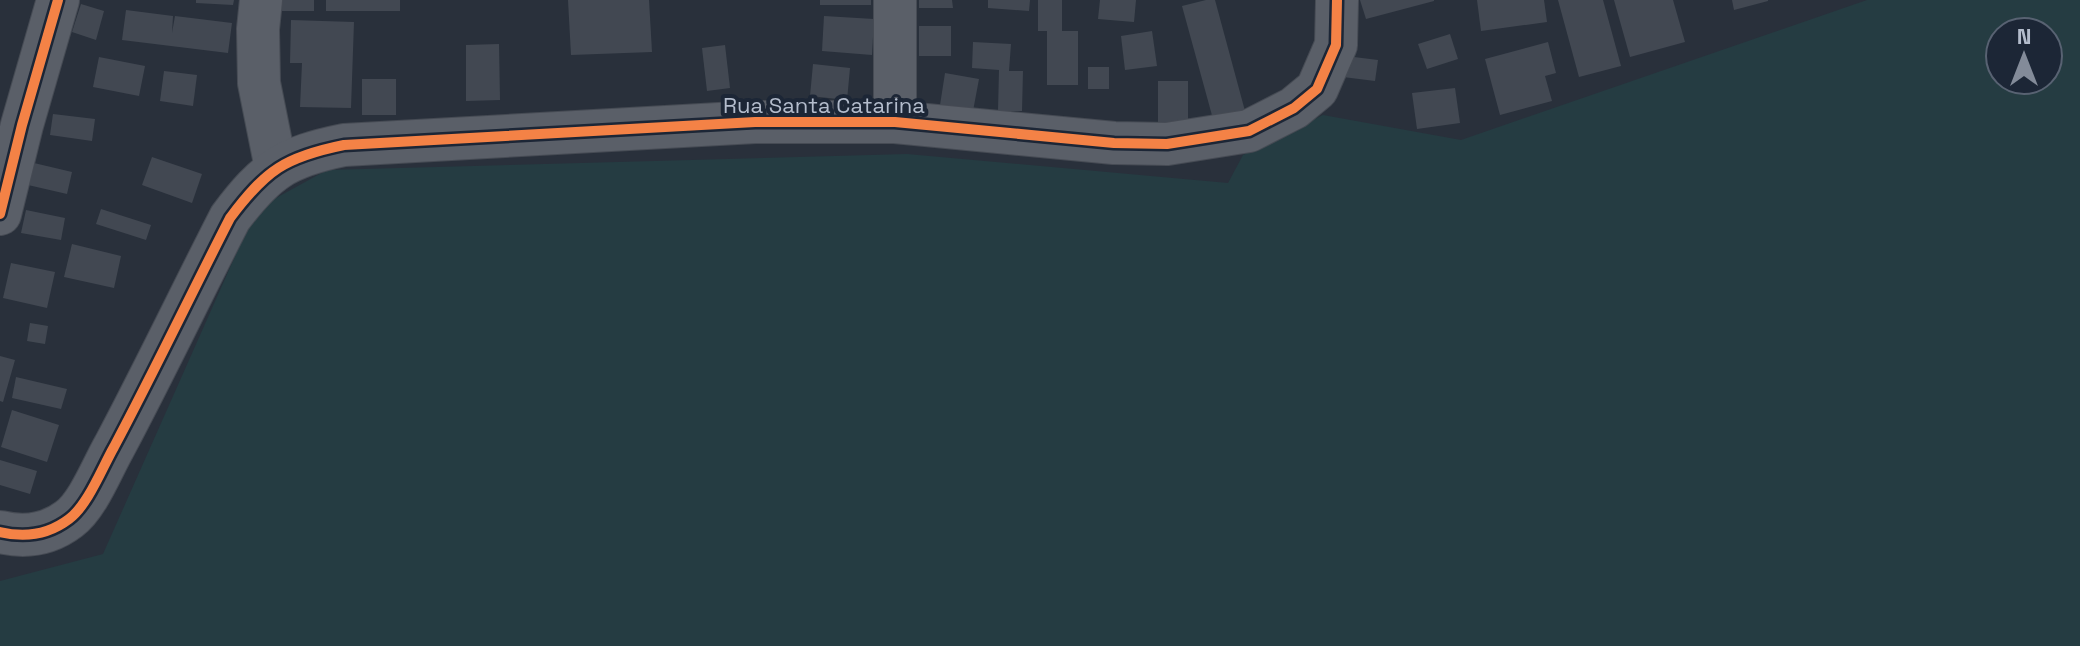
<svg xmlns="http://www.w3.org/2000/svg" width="2080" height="646" viewBox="0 0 2080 646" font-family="'Space Grotesk',sans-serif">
	<rect width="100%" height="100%" fill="#29303b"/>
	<!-- green -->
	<path fill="#253c42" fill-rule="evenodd" d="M1867 0H2080V646H0V581L103 554 256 209 327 170 907 154 1228 183 1243 155 1323 115 1461 140ZM2000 32H2048V80H2000Z"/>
	<!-- building -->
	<g fill="#424852">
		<polygon points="196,0 234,0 233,5 196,3"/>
		<rect x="269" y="0" width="45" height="11"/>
		<rect x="326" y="0" width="74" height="11"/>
		<polygon points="568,0 649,0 652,52 571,55"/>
		<rect x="820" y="0" width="51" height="5"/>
		<polygon points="919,0 952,0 953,8 919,8"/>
		<polygon points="988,0 1030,0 1029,11 988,8"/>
		<polygon points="1038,0 1062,0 1062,31 1078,31 1078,85 1047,85 1047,31 1038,31"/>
		<polygon points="1100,0 1136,0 1134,22 1098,19"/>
		<polygon points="1206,0 1215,0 1245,111 1213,119 1182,6"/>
		<polygon points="1360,0 1434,0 1434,1 1366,19"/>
		<polygon points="1477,0 1544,0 1547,22 1481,31"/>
		<polygon points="1558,0 1603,0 1621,66 1579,77"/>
		<polygon points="1614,0 1673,0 1685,42 1630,57"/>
		<polygon points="1732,0 1768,0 1768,1 1734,10"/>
		<polygon points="81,4 104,11 96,40 72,32"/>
		<polygon points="126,10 173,16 172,33 175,16 232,23 228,53 122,40"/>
		<polygon points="824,16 874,19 872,55 822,51"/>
		<polygon points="291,20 354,22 351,108 300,107 302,63 290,63"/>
		<rect x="919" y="26" width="32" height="30"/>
		<polygon points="1152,31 1157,66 1125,70 1121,36"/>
		<polygon points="1450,34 1458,59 1427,69 1418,44"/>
		<polygon points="973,42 1011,44 1009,71 1023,71 1022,111 998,111 999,70 972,68"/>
		<polygon points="1548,42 1556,73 1545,76 1552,101 1500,115 1485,59"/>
		<polygon points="499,44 500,100 466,101 466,45"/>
		<polygon points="725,45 730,88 707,91 702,48"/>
		<polygon points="1346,56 1378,60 1375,81 1343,77"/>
		<polygon points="99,57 145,66 139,96 93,87"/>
		<polygon points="813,64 850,68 847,100 810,96"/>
		<rect x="1088" y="67" width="21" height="22"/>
		<polygon points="164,71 197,75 193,106 160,101"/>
		<polygon points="945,73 979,79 973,111 940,105"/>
		<rect x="362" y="79" width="34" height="36"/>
		<rect x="1158" y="81" width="30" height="45"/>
		<polygon points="1455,88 1460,123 1417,129 1412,93"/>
		<polygon points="53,114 95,119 92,141 50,135"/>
		<polygon points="152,157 202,174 192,203 142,185"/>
		<polygon points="34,163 72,172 67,194 28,185"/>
		<polygon points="101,209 151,225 146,240 96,224"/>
		<polygon points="26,210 65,218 61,240 21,233"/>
		<polygon points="72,244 121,256 114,288 64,277"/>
		<polygon points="11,263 55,272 47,308 3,298"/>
		<polygon points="30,323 48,326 45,344 27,341"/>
		<polygon points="0,356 15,360 3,402 0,401"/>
		<polygon points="16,377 67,389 61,409 12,398"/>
		<polygon points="12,410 59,425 47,462 1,447"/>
		<polygon points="0,460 37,471 30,494 0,485"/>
	</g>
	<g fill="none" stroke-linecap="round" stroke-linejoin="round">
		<!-- minor casing -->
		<g stroke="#464b54" stroke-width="44">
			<g id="minor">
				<polyline points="261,0 258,29 259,83 276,168"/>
				<polyline points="895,122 895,0"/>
				<polyline points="0,214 22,125 58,0"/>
				<path d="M0 532C25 538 48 535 69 519 88 505 102 468 114 447 154 372 191 294 230 218 266 170 285 157 344 145L755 122H895L1114 143 1167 144 1249 131 1294 108 1317 89 1336 45 1337 0"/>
			</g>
		</g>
		<!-- minor -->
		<use href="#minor" stroke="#5a5f68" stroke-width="42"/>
		<!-- cycleway casing -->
		<g stroke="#1c2636" stroke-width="15">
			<g id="cycleway">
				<polyline points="0,214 22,125 58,0"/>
				<path d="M0 532C25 538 48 535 69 519 88 505 102 468 114 447 154 372 191 294 230 218 266 170 285 157 344 145L755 122H895L1114 143 1167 144 1249 131 1294 108 1317 89 1336 45 1337 0"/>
			</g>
		</g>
		<!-- cycleway -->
		<use href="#cycleway" stroke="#f48246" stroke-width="10"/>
	</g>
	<g text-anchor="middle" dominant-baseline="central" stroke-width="8" stroke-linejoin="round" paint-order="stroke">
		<!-- street labels -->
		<g font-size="22" fill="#b3bccc" stroke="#1c2636">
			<text x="824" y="105">Rua Santa Catarina</text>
		</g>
	</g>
	<!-- north arrow -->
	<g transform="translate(2024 56)"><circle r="38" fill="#1c2636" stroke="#586272" stroke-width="2"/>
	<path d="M0-6L14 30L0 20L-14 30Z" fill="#838b99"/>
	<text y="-12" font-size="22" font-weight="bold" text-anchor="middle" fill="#b3bccc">N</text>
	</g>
</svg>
